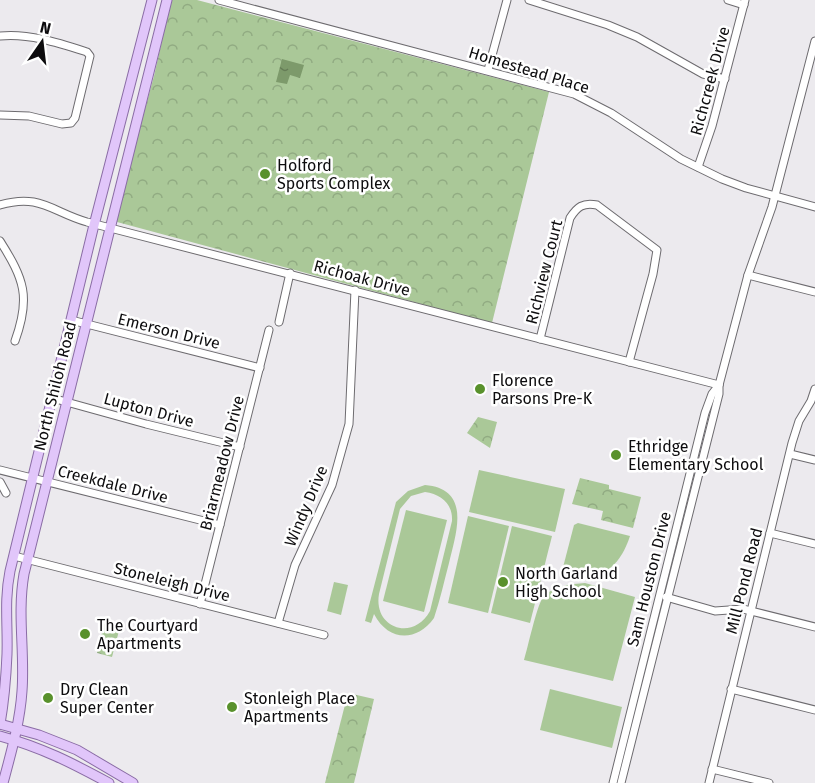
<svg xmlns="http://www.w3.org/2000/svg" width="815" height="783" viewBox="0 0 815 783" font-family="'Fira Sans',sans-serif">
	<defs>
		<pattern id="park-crowns" width="20" height="18" patternUnits="userSpaceOnUse" patternTransform="scale(1.5)"><rect width="20" height="18" fill="#aac898"/><path d="M2 6a3 3 0 1 1 6 0M12 15a3 3 0 1 1 6 0" fill="none" stroke="#91ab82"/></pattern>
		<pattern id="water-ripples" width="26" height="14" patternUnits="userSpaceOnUse" patternTransform="scale(1.5)"><rect width="26" height="14" fill="#7d9a6b"/><path d="M2 4q2-2 4 0t4 0M15 11q2-2 4 0t4 0" fill="none" stroke="#657c56"/></pattern>
	</defs>
	<rect width="100%" height="100%" fill="#eceaee"/>
	<!-- grass -->
	<g fill="#aac898" fill-rule="evenodd">
		<polygon points="479,470 565,489 555,532 469,512"/>
		<path d="M425 485C472 489 456 533 449 563 444 582 440 600 434 618 416 643 388 641 374 614L371 623 365 621 396 502 408 491ZM425 492C441 494 453 504 452 521L430 611C413 642 373 628 379 594L400 509 411 496Z"/>
		<polygon points="406,510 447,520 424,612 383,601"/>
		<polygon points="468,516 509,526 488,613 448,603"/>
		<path d="M578 523 630 536C619 570 597 584 561 575L574 525Z"/>
		<polygon points="512,526 552,536 530,623 491,613"/>
		<polygon points="334,582 348,585 341,615 327,611"/>
		<path d="M585 583 635 597 613 681 524 660C528 647 536 609 542 599 550 586 572 584 585 583Z"/>
		<polygon points="550,689 622,707 612,748 540,730"/>
	</g>
	<!-- park -->
	<g fill="url(#park-crowns)">
		<polygon points="171,0 197,0 549,92 492,323 117,222 115,218 154,76"/>
		<polygon points="478,417 497,422 490,448 467,433"/>
		<polygon points="580,478 609,485 609,489 641,497 633,528 601,520 603,511 572,504"/>
		<polygon points="104,624 120,627 112,657 97,653"/>
		<polygon points="348,693 374,699 354,783 325,783"/>
	</g>
	<!-- water -->
	<polygon fill="url(#water-ripples)" points="282,59 304,65 300,78 290,75 287,84 276,82"/>
	<g fill="none" stroke-linecap="round" stroke-linejoin="round">
		<!-- minor casing -->
		<g stroke="#6d6b6f" stroke-width="9">
			<g id="minor">
				<polyline points="219,0 574,94 611,113 681,159 722,179 746,188 815,207"/>
				<polyline points="529,0 608,25 637,37 703,74 725,79"/>
				<polyline points="728,0 744,5"/>
				<path d="M0 36C29 33 59 43 87 52L90 56 75 118 71 123 62 124 29 116 0 115"/>
				<polyline points="488,70 507,0"/>
				<polyline points="698,167 712,126 745,0"/>
				<path d="M0 205C40 193 52 212 87 222L719 385"/>
				<path d="M0 241C24 279 31 297 15 341"/>
				<polyline points="748,275 815,292"/>
				<polyline points="71,320 260,368"/>
				<polyline points="279,322 290,273"/>
				<path d="M540 339 570 218C577 207 583 202 597 205L657 250 653 274 629 362"/>
				<polyline points="52,398 146,424 240,447"/>
				<polyline points="790,454 815,460"/>
				<polyline points="0,470 220,525"/>
				<polyline points="0,482 6,493"/>
				<polyline points="770,533 815,544"/>
				<polyline points="14,556 324,635"/>
				<polyline points="666,597 715,611 743,609 815,627"/>
				<polyline points="200,604 269,330"/>
				<polyline points="278,623 295,565 332,485 349,424 355,290"/>
				<polyline points="731,689 815,710"/>
				<polyline points="712,769 769,783"/>
				<polyline points="613,783 705,413 712,394 719,385"/>
				<polyline points="621,783 719,394 719,385 748,275 772,207 815,41"/>
				<polyline points="709,783 792,443 799,421 811,401 815,389"/>
			</g>
		</g>
		<!-- major casing -->
		<g stroke="#8a6ca5" stroke-width="11">
			<g id="major">
				<path d="M0 724C4 701 6 678 7 654 8 625 4 601 10 571L93 229 152 0"/>
				<polyline points="0,724 39,735 77,750 133,783"/>
				<path d="M0 736C41 747 72 763 109 783"/>
				<path d="M3 783C11 753 20 722 22 691 25 652 17 614 24 574L167 0"/>
			</g>
		</g>
		<!-- minor -->
		<use href="#minor" stroke="#fff" stroke-width="7"/>
		<!-- major -->
		<use href="#major" stroke="#e1c6fa" stroke-width="9"/>
	</g>
	<!-- markers -->
	<g fill="#59912c" stroke="#fff" stroke-width="2">
		<circle cx="265" cy="174" r="6"/>
		<circle cx="480" cy="389" r="6"/>
		<circle cx="616" cy="455" r="6"/>
		<circle cx="503" cy="582" r="6"/>
		<circle cx="85" cy="634" r="6"/>
		<circle cx="48" cy="698" r="6"/>
		<circle cx="232" cy="707" r="6"/>
	</g>
	<g text-anchor="middle" dominant-baseline="central" stroke-width="5" stroke-linejoin="round" paint-order="stroke">
		<!-- street labels -->
		<g font-size="16" fill="#0d0c0e" stroke="#fff">
			<text transform="translate(529 70) rotate(17)">Homestead Place</text>
			<text transform="translate(710 81) rotate(-75)">Richcreek Drive</text>
			<text transform="translate(544 272) rotate(-76)">Richview Court</text>
			<text transform="translate(362 278) rotate(15)">Richoak Drive</text>
			<text transform="translate(169 331) rotate(14)">Emerson Drive</text>
			<text transform="translate(55 386) rotate(-76)">North Shiloh Road</text>
			<text transform="translate(149 410) rotate(15)">Lupton Drive</text>
			<text transform="translate(222 463) rotate(-76)">Briarmeadow Drive</text>
			<text transform="translate(113 484) rotate(14)">Creekdale Drive</text>
			<text transform="translate(306 506) rotate(-67)">Windy Drive</text>
			<text transform="translate(649 579) rotate(-76)">Sam Houston Drive</text>
			<text transform="translate(744 581) rotate(-76)">Mill Pond Road</text>
			<text transform="translate(172 582) rotate(14)">Stoneleigh Drive</text>
		</g>
		<!-- poi labels -->
		<g font-size="16" fill="#0d0c0e" stroke="#fff" text-anchor="start">
			<text x="277" y="165">Holford<tspan x="277" dy="18">Sports Complex</tspan></text>
			<text x="492" y="380">Florence<tspan x="492" dy="18">Parsons Pre-K</tspan></text>
			<text x="628" y="446">Ethridge<tspan x="628" dy="18">Elementary School</tspan></text>
			<text x="515" y="573">North Garland<tspan x="515" dy="18">High School</tspan></text>
			<text x="97" y="625">The Courtyard<tspan x="97" dy="18">Apartments</tspan></text>
			<text x="60" y="689">Dry Clean<tspan x="60" dy="18">Super Center</tspan></text>
			<text x="244" y="698">Stonleigh Place<tspan x="244" dy="18">Apartments</tspan></text>
		</g>
	</g>
	<!-- north arrow -->
	<g transform="translate(42 42) rotate(14)" stroke="#ffffff" stroke-width="4.5" paint-order="stroke">
	<path d="M0-4.5L10 22L0 15L-10 22Z" fill="#0d0c0e"/>
	<text y="-9" font-size="16" font-weight="bold" text-anchor="middle" fill="#0d0c0e">N</text>
	</g>
</svg>
